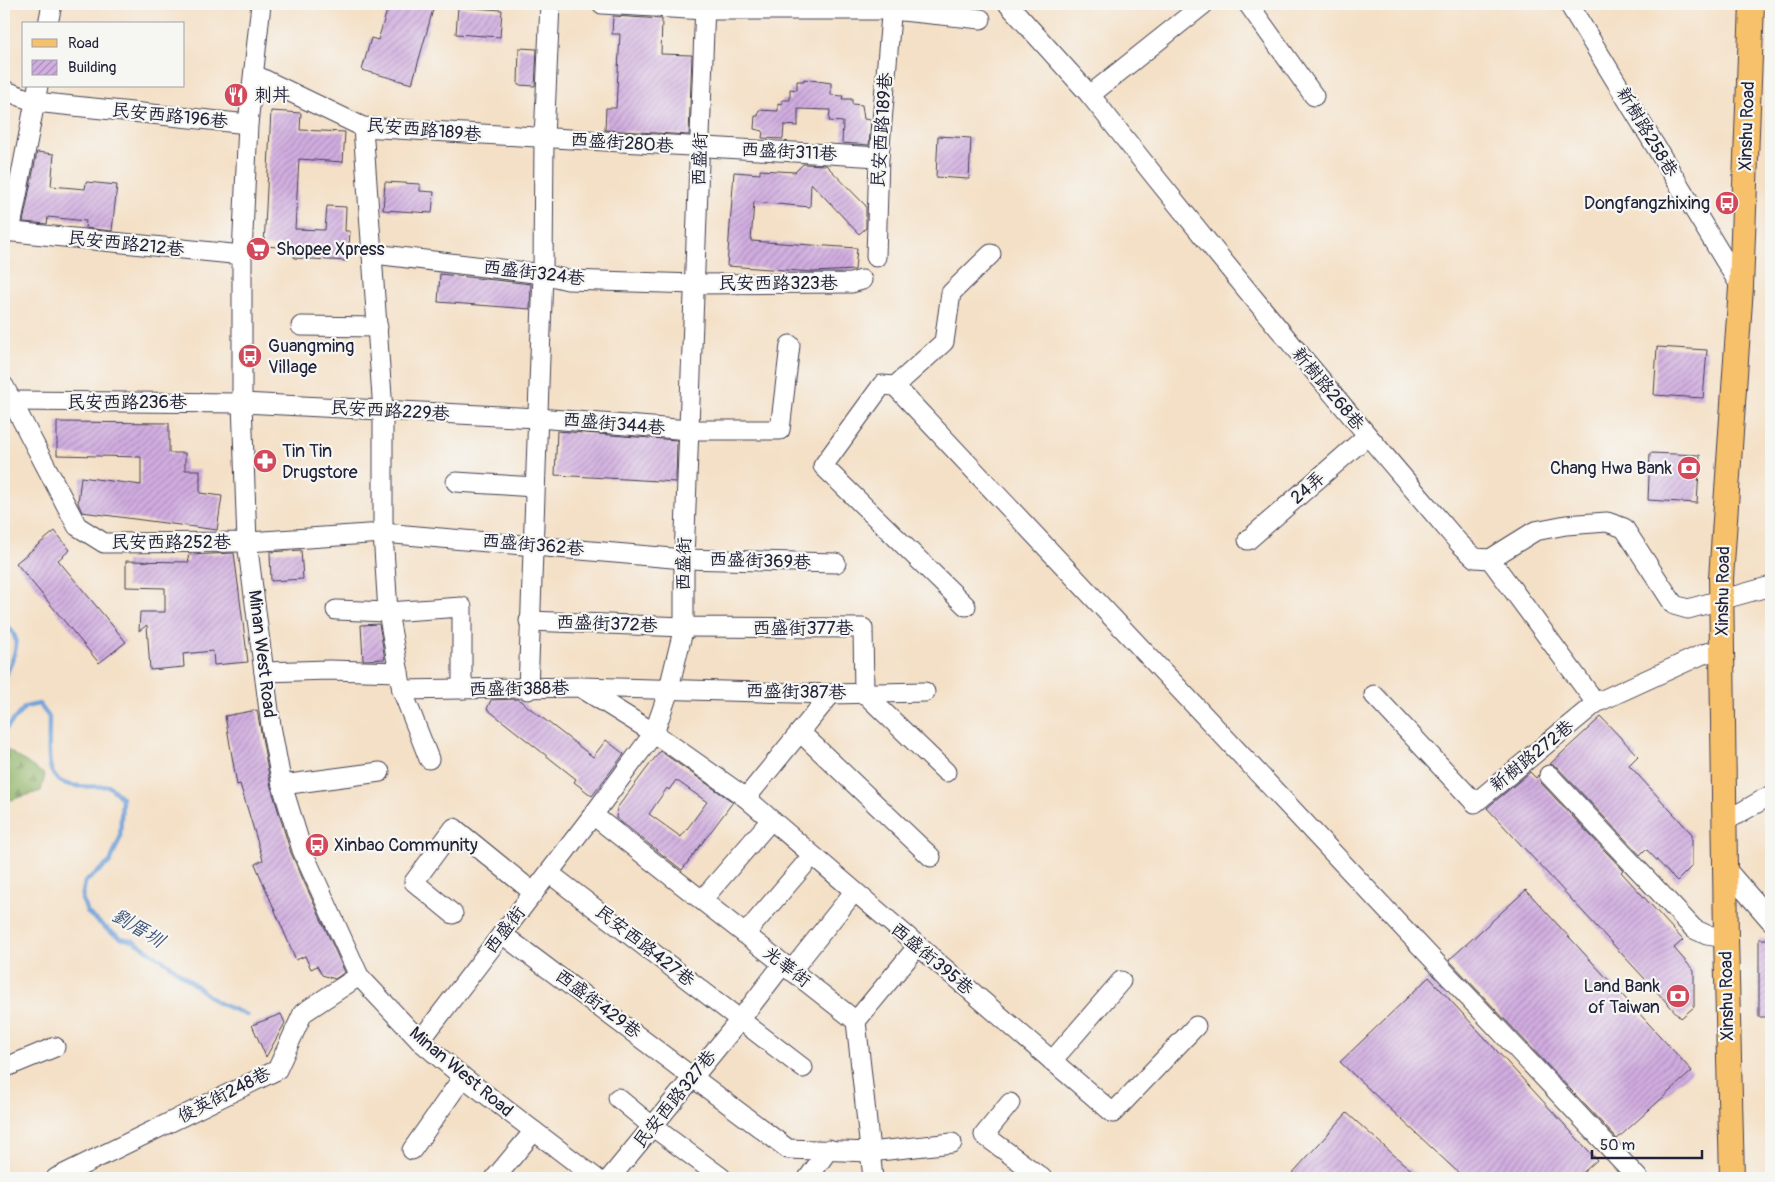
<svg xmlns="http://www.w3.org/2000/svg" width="1775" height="1182" viewBox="0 0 1775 1182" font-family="Pangolin,'LXGW WenKai TC',sans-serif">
	<defs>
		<pattern id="forest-firs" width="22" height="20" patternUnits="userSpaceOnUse" patternTransform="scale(1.25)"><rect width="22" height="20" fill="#90b468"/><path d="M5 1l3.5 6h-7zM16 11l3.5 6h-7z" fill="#759257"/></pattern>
		<pattern id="building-hatch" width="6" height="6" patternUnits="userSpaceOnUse" patternTransform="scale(1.25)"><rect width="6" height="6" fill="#d1ade0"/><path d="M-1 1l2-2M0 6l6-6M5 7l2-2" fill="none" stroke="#a98cb7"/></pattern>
	</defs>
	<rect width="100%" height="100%" fill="#f6f6f2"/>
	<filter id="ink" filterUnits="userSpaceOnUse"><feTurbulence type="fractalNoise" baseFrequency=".02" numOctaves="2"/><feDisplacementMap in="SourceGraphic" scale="10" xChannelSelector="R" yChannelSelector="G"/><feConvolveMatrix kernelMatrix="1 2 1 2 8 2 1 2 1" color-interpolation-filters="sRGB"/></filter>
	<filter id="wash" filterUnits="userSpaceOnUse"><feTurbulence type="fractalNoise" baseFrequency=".0096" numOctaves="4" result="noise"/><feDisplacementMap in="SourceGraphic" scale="20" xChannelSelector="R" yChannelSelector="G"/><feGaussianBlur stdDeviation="1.12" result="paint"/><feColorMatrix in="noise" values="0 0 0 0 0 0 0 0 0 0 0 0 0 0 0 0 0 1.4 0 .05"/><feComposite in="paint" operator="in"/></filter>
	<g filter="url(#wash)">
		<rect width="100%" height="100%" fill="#f4e0c6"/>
		<!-- forest -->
		<polygon fill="url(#forest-firs)" stroke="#596b52" points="5,748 45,775 41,791 4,802"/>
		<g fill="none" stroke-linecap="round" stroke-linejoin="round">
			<!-- stream -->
			<g stroke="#6ea0d9" stroke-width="4.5">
				<path d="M4 625C26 636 12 662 4 678"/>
				<path d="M4 731 25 707 39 704 49 717C49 775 41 790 109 786L122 798 120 838 110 862 85 882 82 899 88 913 108 930 121 938 134 941 170 965 216 1002 247 1015"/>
			</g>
		</g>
		<g id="blocks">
			<!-- building -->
			<g fill="url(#building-hatch)" fill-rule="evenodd">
				<polygon points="389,4 426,4 434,6 412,84 362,70 371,38 378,40"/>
				<polygon points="458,7 502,10 500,37 456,34"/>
				<polygon points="613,16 662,19 661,54 692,55 689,135 605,130 606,108 616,108 620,34 612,34"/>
				<polygon points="519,48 537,49 535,86 518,85"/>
				<polygon points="804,79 831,83 831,95 843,96 842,99 852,99 852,104 862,105 864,119 871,120 869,145 842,143 843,122 829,121 830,110 798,109 798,126 784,125 783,139 762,138 763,131 754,129 755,116 758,116 759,110 778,111 778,103 782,104 782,100 790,100 790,89 797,90 797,81 804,81"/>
				<polygon points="271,111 301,113 300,130 345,132 343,162 299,159 295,229 325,230 327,206 346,207 345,231 350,231 348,261 294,258 294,248 264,246"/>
				<polygon points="938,136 971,138 969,179 936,177"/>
				<polygon points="37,152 54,154 51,186 85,189 86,182 117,185 112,231 85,228 86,221 48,217 47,224 23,222"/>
				<polygon points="803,164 826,165 866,206 866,228 859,234 811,183 810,207 754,202 751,241 857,248 855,270 813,272 727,266 734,172 760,174 760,170 795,172"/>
				<polygon points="385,182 420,184 420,191 434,192 432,213 383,210"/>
				<polygon points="440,274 531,284 530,309 438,302"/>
				<polygon points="1657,347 1707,350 1703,398 1654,395"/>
				<polygon points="57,422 169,423 169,453 185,453 185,470 200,470 200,493 222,496 217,530 82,512 78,503 81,477 141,485 141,457 57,455"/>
				<polygon points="557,431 677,440 676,482 555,475"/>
				<polygon points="1650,453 1700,455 1697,503 1648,500"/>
				<polygon points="55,531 70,550 58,560 126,642 99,663 16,563"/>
				<polygon points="301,550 303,579 271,581 270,552"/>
				<polygon points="234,553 248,662 214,665 213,651 183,654 184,667 150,670 147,625 139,631 140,612 165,612 165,588 126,587 126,561 189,562 188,555"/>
				<polygon points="379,624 385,659 363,660 361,625"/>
				<polygon points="518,699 593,757 606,740 624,754 592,796 574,782 576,779 487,709 491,700"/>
				<polygon points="257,710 271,787 291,853 345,972 335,979 322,975 317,966 311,969 305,956 296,960 255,864 263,860 240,784 237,785 225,716"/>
				<polygon points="1601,717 1638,756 1629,765 1692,834 1692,866 1677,881 1646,849 1640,855 1557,767 1550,764"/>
				<path d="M660 751 733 802 682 870 616 818 617 808ZM676 780 707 802 681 837 649 814 667 788 669 790Z"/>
				<polygon points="1530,772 1536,778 1538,775 1541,783 1623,870 1621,872 1683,940 1674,948 1694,971 1694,1007 1681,1018 1487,808"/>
				<polygon points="1526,890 1692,1071 1617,1139 1449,960"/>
				<rect x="1759" y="939" width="12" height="78"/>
				<polygon points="1429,977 1597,1160 1577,1178 1464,1178 1340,1062"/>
				<polygon points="281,1014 285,1023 266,1057 252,1025"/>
				<polygon points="1347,1113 1405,1165 1422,1178 1288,1178"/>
			</g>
		</g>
	</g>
	<g filter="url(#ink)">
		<use href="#blocks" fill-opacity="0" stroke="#423e50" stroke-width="1"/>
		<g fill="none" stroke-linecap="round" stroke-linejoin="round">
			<!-- minor casing -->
			<g stroke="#423e50" stroke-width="21">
				<g id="minor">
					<polyline points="261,4 248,124 242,255 242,403 247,542 271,726 282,785 302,850 359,976 420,1041 463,1077 596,1178"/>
					<polyline points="602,4 705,10 892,10 981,19"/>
					<polyline points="1008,4 1090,95"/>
					<path d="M1204 4 1090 95C1210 247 1333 396 1459 543L1475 558 1490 559 1535 531 1566 525 1607 522 1624 528 1674 605 1688 609 1771 586"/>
					<polyline points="1248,4 1314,96"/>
					<polyline points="1569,4 1741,287"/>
					<polyline points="48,24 52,4"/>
					<polyline points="255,75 363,127 879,157"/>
					<polyline points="4,90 35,102 248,124"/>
					<polyline points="363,127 383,411 383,533 388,612 402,690 429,759"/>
					<polyline points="4,231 242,255"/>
					<polyline points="10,232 38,86"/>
					<polyline points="374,254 543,274 568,280 695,284 851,283 862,280"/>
					<polyline points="876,257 879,157 892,4"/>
					<polyline points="301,326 378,327"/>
					<polyline points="4,386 77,526 104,543 247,542 383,533 684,559 836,563"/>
					<polyline points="895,386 1638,1178"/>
					<polyline points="12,401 242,403 538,418 689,430 780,430 790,345"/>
					<polyline points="456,482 535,487"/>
					<polyline points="1248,540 1367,436"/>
					<polyline points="1490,559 1596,703"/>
					<polyline points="966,606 823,466 882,385 895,386 944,342 951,293 991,254"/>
					<polyline points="336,610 388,612 462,607 462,689"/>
					<polyline points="529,621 684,627 863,628 864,693 946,772"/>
					<polyline points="264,672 329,670 399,672"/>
					<polyline points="581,687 831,694 925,692"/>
					<polyline points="402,690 580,687 654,733 746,798 1113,1113 1196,1026"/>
					<polyline points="528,690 543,274 544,138 550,4"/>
					<polyline points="1374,695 1475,803 1596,703 1703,654 1722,649"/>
					<polyline points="800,732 931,857"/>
					<polyline points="1549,775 1694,929 1707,935 1726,938"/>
					<polyline points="282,785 380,772"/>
					<polyline points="746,798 831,694"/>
					<polyline points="593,815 856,1021 873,1178"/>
					<polyline points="1724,822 1771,795"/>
					<polyline points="1725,868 1771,921"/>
					<polyline points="549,873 803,1068"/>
					<polyline points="702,900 771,820"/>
					<polyline points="453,914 414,882 454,828 534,893"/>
					<polyline points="502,934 788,1149 870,1152 952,1143"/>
					<polyline points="745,934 812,856"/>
					<polyline points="791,971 854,892"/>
					<polyline points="856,1021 917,947"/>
					<polyline points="420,1041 593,815 654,733 667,696 684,627 684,559 705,4"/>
					<polyline points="1052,1061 1121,981"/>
					<polyline points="4,1068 55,1047"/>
					<polyline points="618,1098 652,1126 722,1178"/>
					<polyline points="1010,1103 984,1135 1042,1178"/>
					<polyline points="412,1150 463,1077"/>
					<polyline points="56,1178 277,1070 303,1013 359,976"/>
					<polyline points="495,1178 534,1131"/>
					<polyline points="610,1178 740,1020 783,964"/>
					<polyline points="808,1178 829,1149"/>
				</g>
			</g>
			<!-- major casing -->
			<g stroke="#423e50" stroke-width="26">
				<polyline id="major" points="1732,1178 1726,938 1721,578 1741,287 1752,4"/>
			</g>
			<!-- path -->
			<polyline stroke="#423e50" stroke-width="2.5" stroke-dasharray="4 4" stroke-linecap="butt" points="1751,1177 1762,1178"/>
			<!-- minor -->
			<use href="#minor" stroke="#fff" stroke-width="19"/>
			<!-- major -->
			<use href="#major" stroke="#f7c06b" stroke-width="24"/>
		</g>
	</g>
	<!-- icons -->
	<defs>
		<g id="restaurant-disc" transform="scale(1.25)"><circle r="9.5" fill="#d1495b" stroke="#f6f6f2"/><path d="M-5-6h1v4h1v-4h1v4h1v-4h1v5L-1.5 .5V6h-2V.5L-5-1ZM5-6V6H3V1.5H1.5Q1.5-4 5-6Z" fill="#fff"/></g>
		<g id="bus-disc" transform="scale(1.25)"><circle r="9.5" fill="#d1495b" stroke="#f6f6f2"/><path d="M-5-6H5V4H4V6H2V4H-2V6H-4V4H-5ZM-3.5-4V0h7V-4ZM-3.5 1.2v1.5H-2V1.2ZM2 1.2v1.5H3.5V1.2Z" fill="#fff"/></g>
		<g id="supermarket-disc" transform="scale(1.25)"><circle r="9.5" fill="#d1495b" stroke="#f6f6f2"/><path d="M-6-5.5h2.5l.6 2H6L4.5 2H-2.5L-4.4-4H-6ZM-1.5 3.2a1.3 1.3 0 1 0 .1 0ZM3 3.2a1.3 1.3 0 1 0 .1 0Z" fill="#fff"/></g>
		<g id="pharmacy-disc" transform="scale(1.25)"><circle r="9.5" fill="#d1495b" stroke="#f6f6f2"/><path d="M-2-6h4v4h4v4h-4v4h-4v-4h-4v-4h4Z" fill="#fff"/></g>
		<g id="bank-disc" transform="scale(1.25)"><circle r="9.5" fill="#d1495b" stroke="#f6f6f2"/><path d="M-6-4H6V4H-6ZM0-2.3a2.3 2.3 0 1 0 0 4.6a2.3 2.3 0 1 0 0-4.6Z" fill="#fff"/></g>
	</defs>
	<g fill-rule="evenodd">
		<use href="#restaurant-disc" x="236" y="95"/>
		<use href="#bus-disc" x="1727" y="203"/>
		<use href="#supermarket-disc" x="258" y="249"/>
		<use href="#bus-disc" x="250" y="356"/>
		<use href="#pharmacy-disc" x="265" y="461"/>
		<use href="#bank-disc" x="1689" y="468"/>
		<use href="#bus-disc" x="317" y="845"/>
		<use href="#bank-disc" x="1678" y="996"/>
	</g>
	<g text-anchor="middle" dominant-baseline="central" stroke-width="4.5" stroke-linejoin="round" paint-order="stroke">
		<!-- poi labels -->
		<g font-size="18" fill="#22223b" stroke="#f6f6f2" text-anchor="start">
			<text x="254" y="95">刺丼</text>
			<text x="1710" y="203" text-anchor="end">Dongfangzhixing</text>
			<text x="276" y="249">Shopee Xpress</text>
			<text x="268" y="346">Guangming<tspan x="268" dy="21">Village</tspan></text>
			<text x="282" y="451">Tin Tin<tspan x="282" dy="21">Drugstore</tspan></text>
			<text x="1672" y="468" text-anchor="end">Chang Hwa Bank</text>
			<text x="334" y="845">Xinbao Community</text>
			<text x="1660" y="986" text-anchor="end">Land Bank<tspan x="1660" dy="21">of Taiwan</tspan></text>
		</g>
		<!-- street labels -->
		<g font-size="18" fill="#22223b" stroke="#f6f6f2">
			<text transform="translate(170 116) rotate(6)">民安西路196巷</text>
			<text transform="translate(1747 126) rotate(-88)">Xinshu Road</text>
			<text transform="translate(424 130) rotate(5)">民安西路189巷</text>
			<text transform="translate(882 130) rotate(-86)">民安西路189巷</text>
			<text transform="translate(1647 132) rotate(59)">新樹路258巷</text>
			<text transform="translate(622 143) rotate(4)">西盛街280巷</text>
			<text transform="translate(789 152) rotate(3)">西盛街311巷</text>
			<text transform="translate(700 159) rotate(-88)">西盛街</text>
			<text transform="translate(126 244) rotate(6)">民安西路212巷</text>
			<text transform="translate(534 273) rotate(7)">西盛街324巷</text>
			<text x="778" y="283">民安西路323巷</text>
			<text transform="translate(1328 389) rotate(50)">新樹路268巷</text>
			<text x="127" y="402">民安西路236巷</text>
			<text transform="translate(390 411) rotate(3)">民安西路229巷</text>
			<text transform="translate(614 424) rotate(5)">西盛街344巷</text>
			<text transform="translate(1308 488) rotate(-41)">24弄</text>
			<text x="171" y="542">民安西路252巷</text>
			<text transform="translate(533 545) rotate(5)">西盛街362巷</text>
			<text transform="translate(760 561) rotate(2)">西盛街369巷</text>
			<text transform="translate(684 564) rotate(-89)">西盛街</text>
			<text transform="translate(1723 591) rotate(-89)">Xinshu Road</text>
			<text transform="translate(607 624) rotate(2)">西盛街372巷</text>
			<text x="803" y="628">西盛街377巷</text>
			<text transform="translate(262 654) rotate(83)">Minan West Road</text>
			<text transform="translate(519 689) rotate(-1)">西盛街388巷</text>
			<text transform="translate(796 692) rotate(1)">西盛街387巷</text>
			<text transform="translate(1532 756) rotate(-39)">新樹路272巷</text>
			<text transform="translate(505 930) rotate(-52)">西盛街</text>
			<text transform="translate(645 946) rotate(38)">民安西路427巷</text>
			<text transform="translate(932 959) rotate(40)">西盛街395巷</text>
			<text transform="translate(787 967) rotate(38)">光華街</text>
			<text transform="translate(1727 996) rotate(-91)">Xinshu Road</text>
			<text transform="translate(598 1004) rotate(37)">西盛街429巷</text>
			<text transform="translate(461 1072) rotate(40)">Minan West Road</text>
			<text transform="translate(224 1095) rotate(-27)">俊英街248巷</text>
			<text transform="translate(675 1099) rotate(-51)">民安西路327巷</text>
		</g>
		<!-- water labels -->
		<g font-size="19" font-style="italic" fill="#40547a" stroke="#f6f6f2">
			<text transform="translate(138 928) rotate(31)">劉厝圳</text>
		</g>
	</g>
	<!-- margin -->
	<rect width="1775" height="1182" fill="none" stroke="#f6f6f2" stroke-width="20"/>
	<!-- legend -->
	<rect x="22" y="22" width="162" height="65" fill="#f6f6f2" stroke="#a1a1a9"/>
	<rect x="32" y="39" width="25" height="8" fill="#f7c06b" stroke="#a1a1a9"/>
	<text x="68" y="48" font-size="15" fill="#22223b">Road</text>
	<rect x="32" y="60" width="25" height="15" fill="url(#building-hatch)" stroke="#a1a1a9"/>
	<text x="68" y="72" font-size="15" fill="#22223b">Building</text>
	<!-- scale -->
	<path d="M1592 1150v8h110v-8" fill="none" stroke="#22223b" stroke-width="2.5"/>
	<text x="1600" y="1150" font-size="15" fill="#22223b" stroke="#f6f6f2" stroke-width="4" paint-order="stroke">50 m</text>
</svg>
